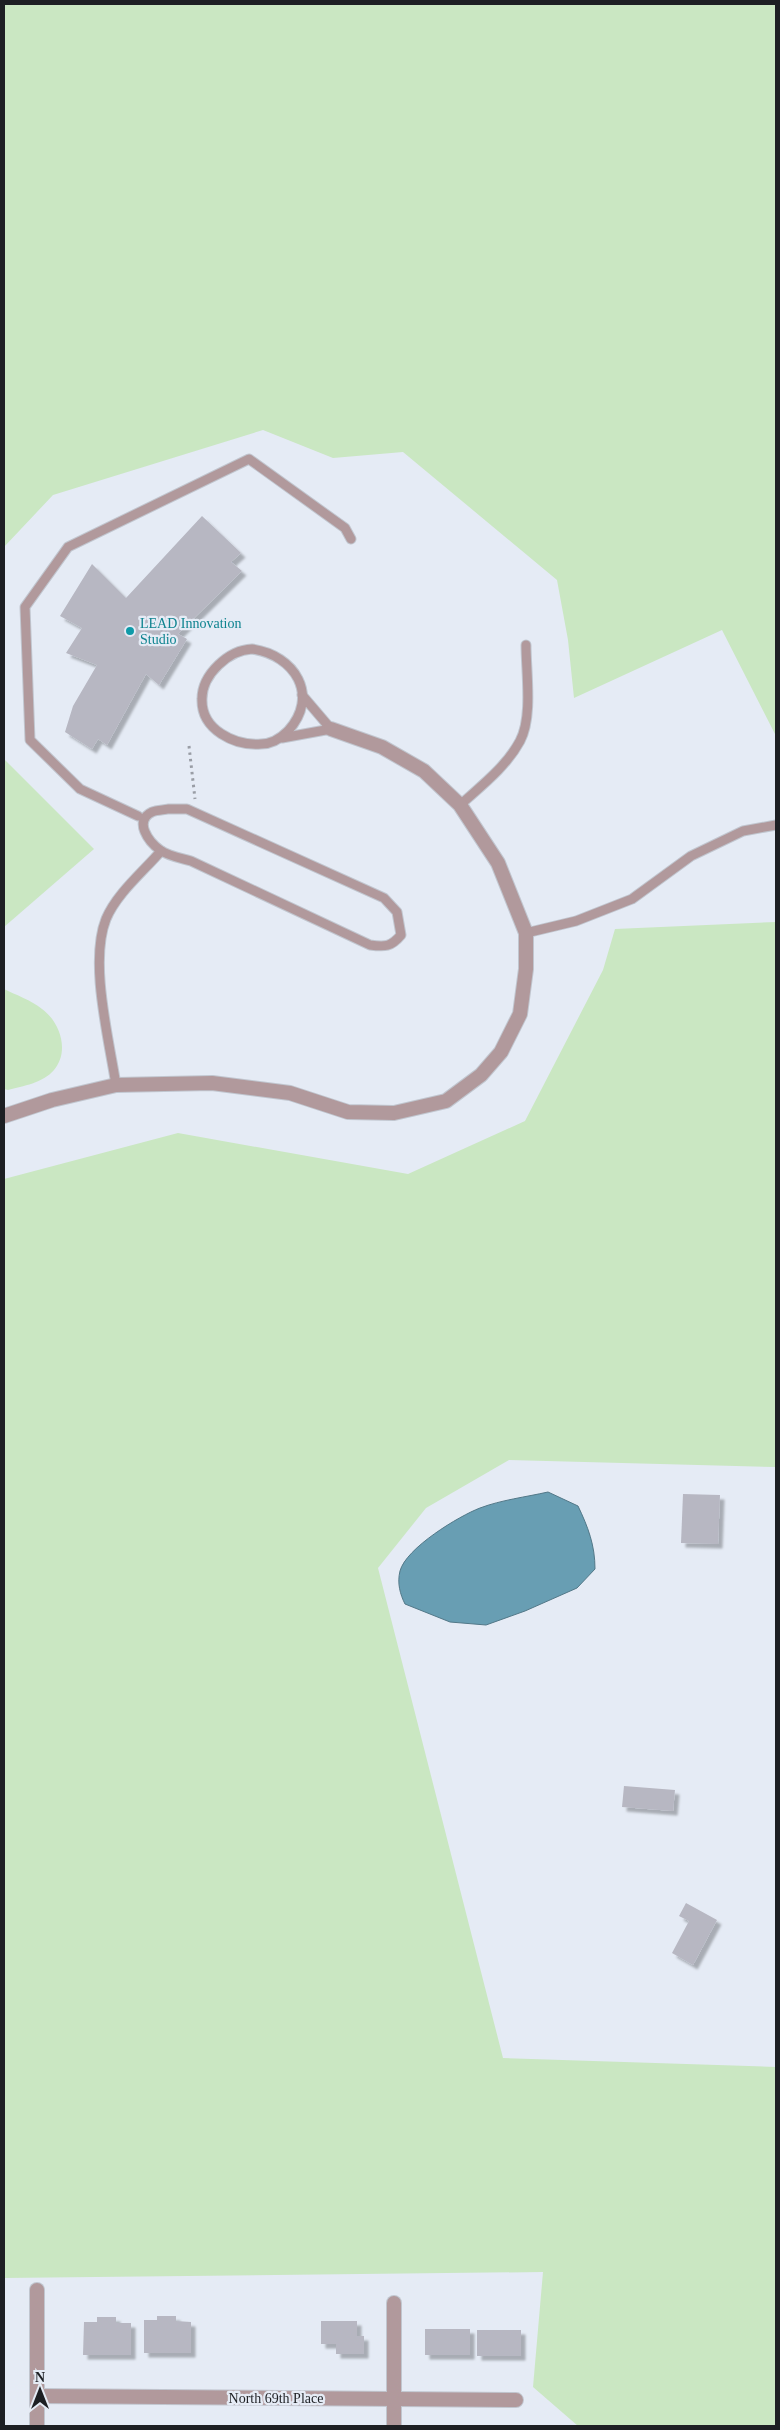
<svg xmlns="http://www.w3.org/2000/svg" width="780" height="2430" viewBox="0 0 780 2430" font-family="Georgia,serif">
	<defs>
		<filter id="shadow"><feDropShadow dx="4.5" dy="4.5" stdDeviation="1" flood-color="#0004"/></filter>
	</defs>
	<rect width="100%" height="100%" fill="#e5ebf5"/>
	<!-- green -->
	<g fill="#cae7c2">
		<polygon points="4,4 776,4 776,736 722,630 574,698 568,640 557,580 403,452 333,458 263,430 53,495 4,547"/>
		<polygon points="4,759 94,849 4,927"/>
		<polygon points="776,922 776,1467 509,1460 426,1508 378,1568 503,2058 776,2067 776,2426 578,2426 533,2387 543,2272 4,2278 4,1179 178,1133 408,1174 525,1121 603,970 615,929"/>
		<path d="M4 989C16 995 31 1000 42 1009 60 1022 70 1051 54 1070 43 1083 23 1086 8 1090L4 1089Z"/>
	</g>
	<!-- water -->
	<path fill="#689eb3" stroke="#527888" d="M548 1492 578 1506C588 1527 595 1545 595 1569L577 1588 525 1611 486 1625 450 1622 405 1604C400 1594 397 1583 400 1571 406 1548 459 1516 480 1508 501 1500 526 1497 548 1492Z"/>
	<!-- building -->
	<g fill="#b7b7c2" filter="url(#shadow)">
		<polygon points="202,516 241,553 231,562 242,571 178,634 187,639 159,685 146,674 107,745 98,739 92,749 65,732 73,706 97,665 66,653 82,628 60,616 92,564 126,598"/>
		<polygon points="683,1494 720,1495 718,1544 681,1543"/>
		<polygon points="624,1786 675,1790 673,1811 622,1807"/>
		<polygon points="686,1903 717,1920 693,1965 672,1953 689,1921 679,1916"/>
		<polygon points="157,2316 176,2316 176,2321 191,2322 191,2353 144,2353 144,2320 157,2320"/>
		<polygon points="97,2317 116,2317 116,2323 131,2323 131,2355 83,2355 84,2322 97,2322"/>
		<polygon points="321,2321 357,2321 357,2336 364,2336 364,2354 336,2354 336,2344 321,2344"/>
		<rect x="425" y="2329" width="45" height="26"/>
		<rect x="477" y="2330" width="44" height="26"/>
	</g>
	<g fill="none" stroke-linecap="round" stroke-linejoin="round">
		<!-- service casing -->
		<g stroke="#c1c6cf" stroke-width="11">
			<g id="service">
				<path d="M252 649C295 655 320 696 288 731 281 738 272 744 261 744 235 746 201 730 202 699 202 674 229 650 252 649Z"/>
				<polyline points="302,695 331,729"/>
				<polyline points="282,738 331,729"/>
				<path d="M460 805C481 786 506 767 520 741 533 717 526 672 526 645"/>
				<path d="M168 809H187L384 898 397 912 401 935C391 947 385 947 370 945L191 861C181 858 168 856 160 850 149 842 133 821 152 812 157 810 164 810 168 809Z"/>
				<polyline points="138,816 80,789 30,740 25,607 68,547 249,459 345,528 351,539"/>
				<polyline points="526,933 576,921 632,899 691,856 743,831 776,825"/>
				<path d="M116 1085C109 1039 89 962 106 919 117 893 143 872 161 851"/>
			</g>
		</g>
		<!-- minor casing -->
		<g stroke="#c1c6cf" stroke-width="16">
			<g id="minor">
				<polyline points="4,1116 52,1100 116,1085 212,1083 290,1093 348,1112 394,1113 446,1101 481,1075 501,1052 520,1014 526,969 526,933 498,863 460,805 424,771 382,747 331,729"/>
				<polyline points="37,2396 516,2400"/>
				<polyline points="37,2426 37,2290"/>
				<polyline points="394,2426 394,2303"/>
			</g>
		</g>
		<!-- path -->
		<polyline stroke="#999da5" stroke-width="3" stroke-dasharray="2.5 4" stroke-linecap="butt" points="189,746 195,799"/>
		<!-- service -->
		<use href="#service" stroke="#b1999c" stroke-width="9"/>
		<!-- minor -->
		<use href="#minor" stroke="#b1999c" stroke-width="14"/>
	</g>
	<!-- markers -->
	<circle fill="#0f9aa8" stroke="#e5ebf5" stroke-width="2" cx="130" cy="631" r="5"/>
	<g text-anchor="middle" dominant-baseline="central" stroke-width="4.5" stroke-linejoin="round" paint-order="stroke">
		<!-- culture labels -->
		<g font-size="14" fill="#0d838f" stroke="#e5ebf5" text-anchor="start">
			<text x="140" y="623">LEAD Innovation<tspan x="140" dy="16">Studio</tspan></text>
		</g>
		<!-- street labels -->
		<g font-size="14" fill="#1d1f23" stroke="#e5ebf5">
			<text x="276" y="2398">North 69th Place</text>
		</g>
	</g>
	<!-- border -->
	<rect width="780" height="2430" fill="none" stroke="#1d1f23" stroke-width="10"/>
	<!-- north arrow -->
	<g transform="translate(40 2390)" stroke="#e5ebf5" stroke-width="4" paint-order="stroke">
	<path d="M0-4L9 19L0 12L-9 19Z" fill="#1d1f23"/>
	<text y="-8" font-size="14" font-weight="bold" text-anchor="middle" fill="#1d1f23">N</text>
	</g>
</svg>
